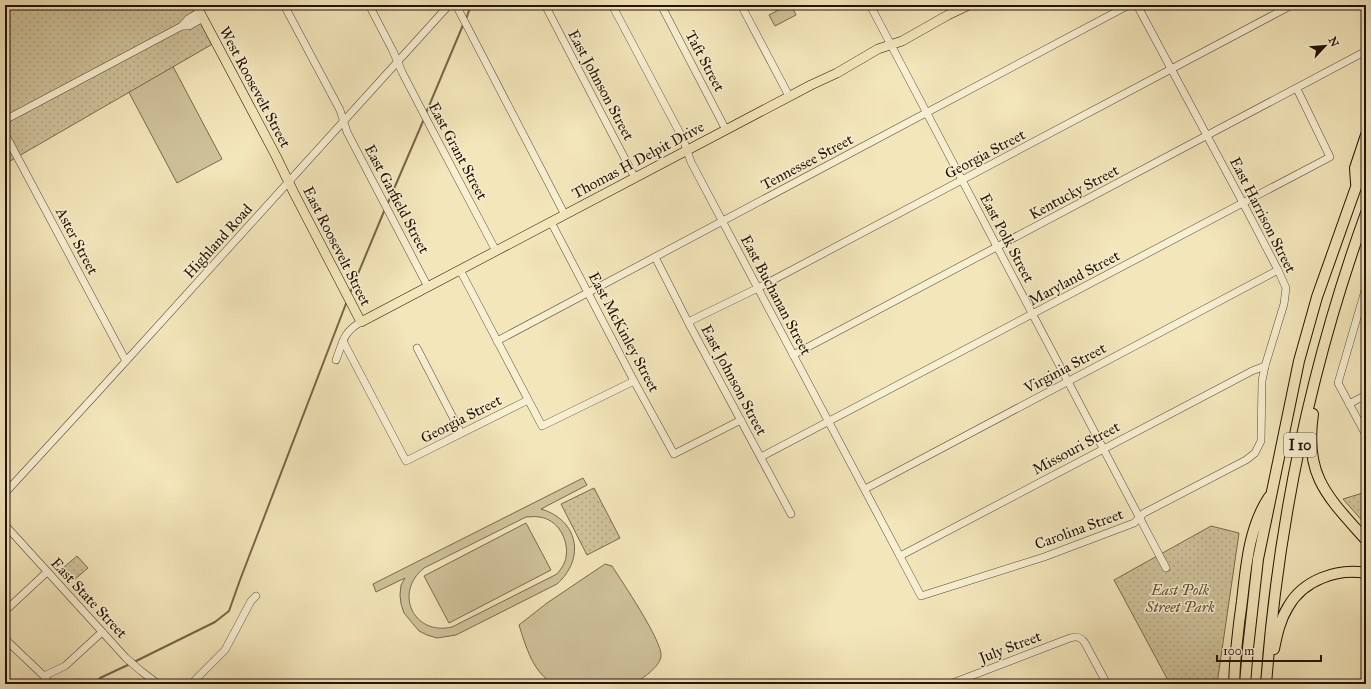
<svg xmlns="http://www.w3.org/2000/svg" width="1371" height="689" viewBox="0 0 1371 689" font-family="'IM FELL Great Primer',serif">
	<defs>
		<pattern id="park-dots" width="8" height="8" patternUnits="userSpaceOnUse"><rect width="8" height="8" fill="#cfc29a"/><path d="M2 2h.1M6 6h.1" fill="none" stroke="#b1a683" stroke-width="1.8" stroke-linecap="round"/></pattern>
	</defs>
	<rect width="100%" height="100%" fill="#f3e6ba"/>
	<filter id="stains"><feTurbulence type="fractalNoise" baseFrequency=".005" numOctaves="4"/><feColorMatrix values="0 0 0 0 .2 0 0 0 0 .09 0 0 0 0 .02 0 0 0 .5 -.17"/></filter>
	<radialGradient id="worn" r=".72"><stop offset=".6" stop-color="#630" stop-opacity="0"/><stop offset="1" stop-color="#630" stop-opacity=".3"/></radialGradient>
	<!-- grass -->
	<g fill="#cfc29a" stroke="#786a4d" fill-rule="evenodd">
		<polygon points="788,5 791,5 796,15 775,26 769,15"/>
		<polygon points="169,59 222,159 177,183 124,83"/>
		<path d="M583 478 587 485 541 509C578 520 586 558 557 584L456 635 437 638 427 635 419 631 404 613 401 604 400 595 401 585 405 578 376 592 373 584ZM526 517C530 517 535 516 539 517 558 519 569 540 566 557 565 564 561 569 557 574L452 627C414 636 393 593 424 568Z"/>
		<polygon points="526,523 551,570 449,623 424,576"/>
		<path d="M605 564 612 566C621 580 663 642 661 656 660 667 642 679 633 684H554C533 673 526 647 519 625L547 603Z"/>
	</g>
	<!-- park -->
	<g fill="url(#park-dots)" stroke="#786a4d">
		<polygon points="5,5 196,5 216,42 5,164"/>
		<polygon points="594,488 620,538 587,555 561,504"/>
		<polygon points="1366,492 1366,525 1343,499"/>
		<polygon points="1211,526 1239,533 1217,684 1170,684 1114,580"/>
		<polygon points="77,556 88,568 74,580 63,568"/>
	</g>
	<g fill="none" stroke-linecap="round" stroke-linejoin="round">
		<!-- stream -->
		<g stroke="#75664a" stroke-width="2">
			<polyline points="466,19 471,5"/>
			<polyline points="426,113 463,25"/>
			<polyline points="387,205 424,119"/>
			<polyline points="350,293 385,209"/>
			<polyline points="134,662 215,622 229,611 240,580 347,301"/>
			<polyline points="96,684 100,678 130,664"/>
		</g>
		<!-- minor casing -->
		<g stroke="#56472e" stroke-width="8">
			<g id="minor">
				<polyline points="284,5 340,110 347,132 428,287"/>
				<polyline points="369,5 393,51 402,72 430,126 496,251"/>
				<polyline points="456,5 565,215"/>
				<polyline points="545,5 635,178"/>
				<polyline points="612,5 683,139 691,162 921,596 1044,557 1134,523 1144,513 1246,460 1255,453 1261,441 1262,381 1265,366 1284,304 1286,288 1278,270 1243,203 1137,5"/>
				<polyline points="661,5 726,130"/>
				<polyline points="741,5 789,96"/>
				<polyline points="870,5 1166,568"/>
				<polyline points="182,26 189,26 203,18"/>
				<polyline points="5,120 182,26 188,19 200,12"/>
				<polyline points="5,134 126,361"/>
				<polyline points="551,222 634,381 674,454 741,420"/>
				<polyline points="655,257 688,322 791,514"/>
				<polyline points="460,270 542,426 634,381"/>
				<polyline points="1366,287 1338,383 1366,435"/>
				<polyline points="688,322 758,288 1292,5"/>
				<polyline points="343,341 406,461 528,400"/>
				<polyline points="497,341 1129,5"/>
				<polyline points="417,348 461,433"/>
				<polyline points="793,355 1366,51"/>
				<path d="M336 360C343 342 343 332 361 322"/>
				<polyline points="1349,404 1366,395"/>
				<polyline points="761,457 1330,157 1297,89"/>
				<polyline points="865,489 1278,270"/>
				<polyline points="5,493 97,393 449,5"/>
				<polyline points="5,525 126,658 141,671 158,684"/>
				<polyline points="900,556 1252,371 1265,366"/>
				<polyline points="5,611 47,572"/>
				<polyline points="5,639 44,676 50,684"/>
				<polyline points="44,676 65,666 102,632"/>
				<polyline points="191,684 225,650 251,601 256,596"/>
				<path d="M950 684 1070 638C1077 636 1081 637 1085 643L1107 684"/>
			</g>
		</g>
		<!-- major casing -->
		<g stroke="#221200" stroke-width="10">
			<polyline id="major" points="196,5 276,156 294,193 361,322 811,85 837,73 878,49 902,41 948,15 969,5"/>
		</g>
		<!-- highway casing -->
		<g stroke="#221200" stroke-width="12">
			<g id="highway">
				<polyline points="1356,183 1355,168 1366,135"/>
				<path d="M1313 414C1304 476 1327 496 1366 540"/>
				<path d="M1274 649C1277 634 1280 620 1288 607 1303 580 1337 568 1366 573"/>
				<path d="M1234 684C1235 656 1238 629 1242 601 1246 566 1249 527 1269 497"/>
				<polyline points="1245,684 1248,648 1258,559 1299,361 1317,297 1366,159"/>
				<path d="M1266 684C1278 524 1311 365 1366 213"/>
			</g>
		</g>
		<!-- minor -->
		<use href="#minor" stroke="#f7efd2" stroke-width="7"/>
		<!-- major -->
		<use href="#major" stroke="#f3e6ba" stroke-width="9"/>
		<!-- highway -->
		<use href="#highway" stroke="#f3e6ba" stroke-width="10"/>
	</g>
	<g text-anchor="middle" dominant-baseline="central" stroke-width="3" stroke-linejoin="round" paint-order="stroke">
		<!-- shield labels -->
		<rect fill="#f7efd2" stroke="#62543f" stroke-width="1" x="1284" y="433" width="32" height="24" rx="3"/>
		<g font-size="14" font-weight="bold" fill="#221200">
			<text x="1300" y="445">I 10</text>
		</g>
		<!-- street labels -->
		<g font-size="15" fill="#221200" stroke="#f7efd2">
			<text transform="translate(705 61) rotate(62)">Taft Street</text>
			<text transform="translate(601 85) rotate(62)">East Johnson Street</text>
			<text transform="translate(255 87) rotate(62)">West Roosevelt Street</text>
			<text transform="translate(458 151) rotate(62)">East Grant Street</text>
			<text transform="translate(985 154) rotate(-28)">Georgia Street</text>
			<text transform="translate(638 160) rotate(-28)">Thomas H Delpit Drive</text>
			<text transform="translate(807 162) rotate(-28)">Tennessee Street</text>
			<text transform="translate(1074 192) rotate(-28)">Kentucky Street</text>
			<text transform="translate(397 199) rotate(62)">East Garfield Street</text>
			<text transform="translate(1263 215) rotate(63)">East Harrison Street</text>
			<text transform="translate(1007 238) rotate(62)">East Polk Street</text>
			<text transform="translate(77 241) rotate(62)">Aster Street</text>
			<text transform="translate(218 241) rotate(-48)">Highland Road</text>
			<text transform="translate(337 246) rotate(63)">East Roosevelt Street</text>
			<text transform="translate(1074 278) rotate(-28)">Maryland Street</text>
			<text transform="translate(776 295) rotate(62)">East Buchanan Street</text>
			<text transform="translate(624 332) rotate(62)">East McKinley Street</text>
			<text transform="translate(1065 368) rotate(-28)">Virginia Street</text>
			<text transform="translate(734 380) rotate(62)">East Johnson Street</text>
			<text transform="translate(461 419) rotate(-27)">Georgia Street</text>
			<text transform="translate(1076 448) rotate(-28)">Missouri Street</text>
			<text transform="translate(1079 529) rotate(-20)">Carolina Street</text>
			<text transform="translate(89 598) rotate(47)">East State Street</text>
			<text transform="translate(1010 647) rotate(-21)">July Street</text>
		</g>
		<!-- park labels -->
		<g font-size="15" font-style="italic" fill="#5f5036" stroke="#f7efd2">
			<text x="1180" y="590">East Polk<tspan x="1180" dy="17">Street Park</tspan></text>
		</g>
	</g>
	<!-- margin -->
	<rect width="1371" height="689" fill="none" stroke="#f3e6ba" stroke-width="20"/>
	<rect x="6" y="6" width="1359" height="677" fill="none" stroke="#221200" stroke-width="2"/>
	<rect x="10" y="10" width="1351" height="669" fill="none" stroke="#221200"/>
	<!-- north arrow -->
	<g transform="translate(1325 46) rotate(64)" stroke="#f7efd2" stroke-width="3" paint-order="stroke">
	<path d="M0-3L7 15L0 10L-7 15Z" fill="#221200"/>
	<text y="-6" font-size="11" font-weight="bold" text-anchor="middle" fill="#221200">N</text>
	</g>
	<!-- scale -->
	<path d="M1217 655v6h104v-6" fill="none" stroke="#221200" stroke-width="2"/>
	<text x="1223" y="655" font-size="12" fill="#221200" stroke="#f7efd2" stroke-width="3" paint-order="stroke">100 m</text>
	<rect width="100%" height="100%" filter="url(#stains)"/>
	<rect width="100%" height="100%" fill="url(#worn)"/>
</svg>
